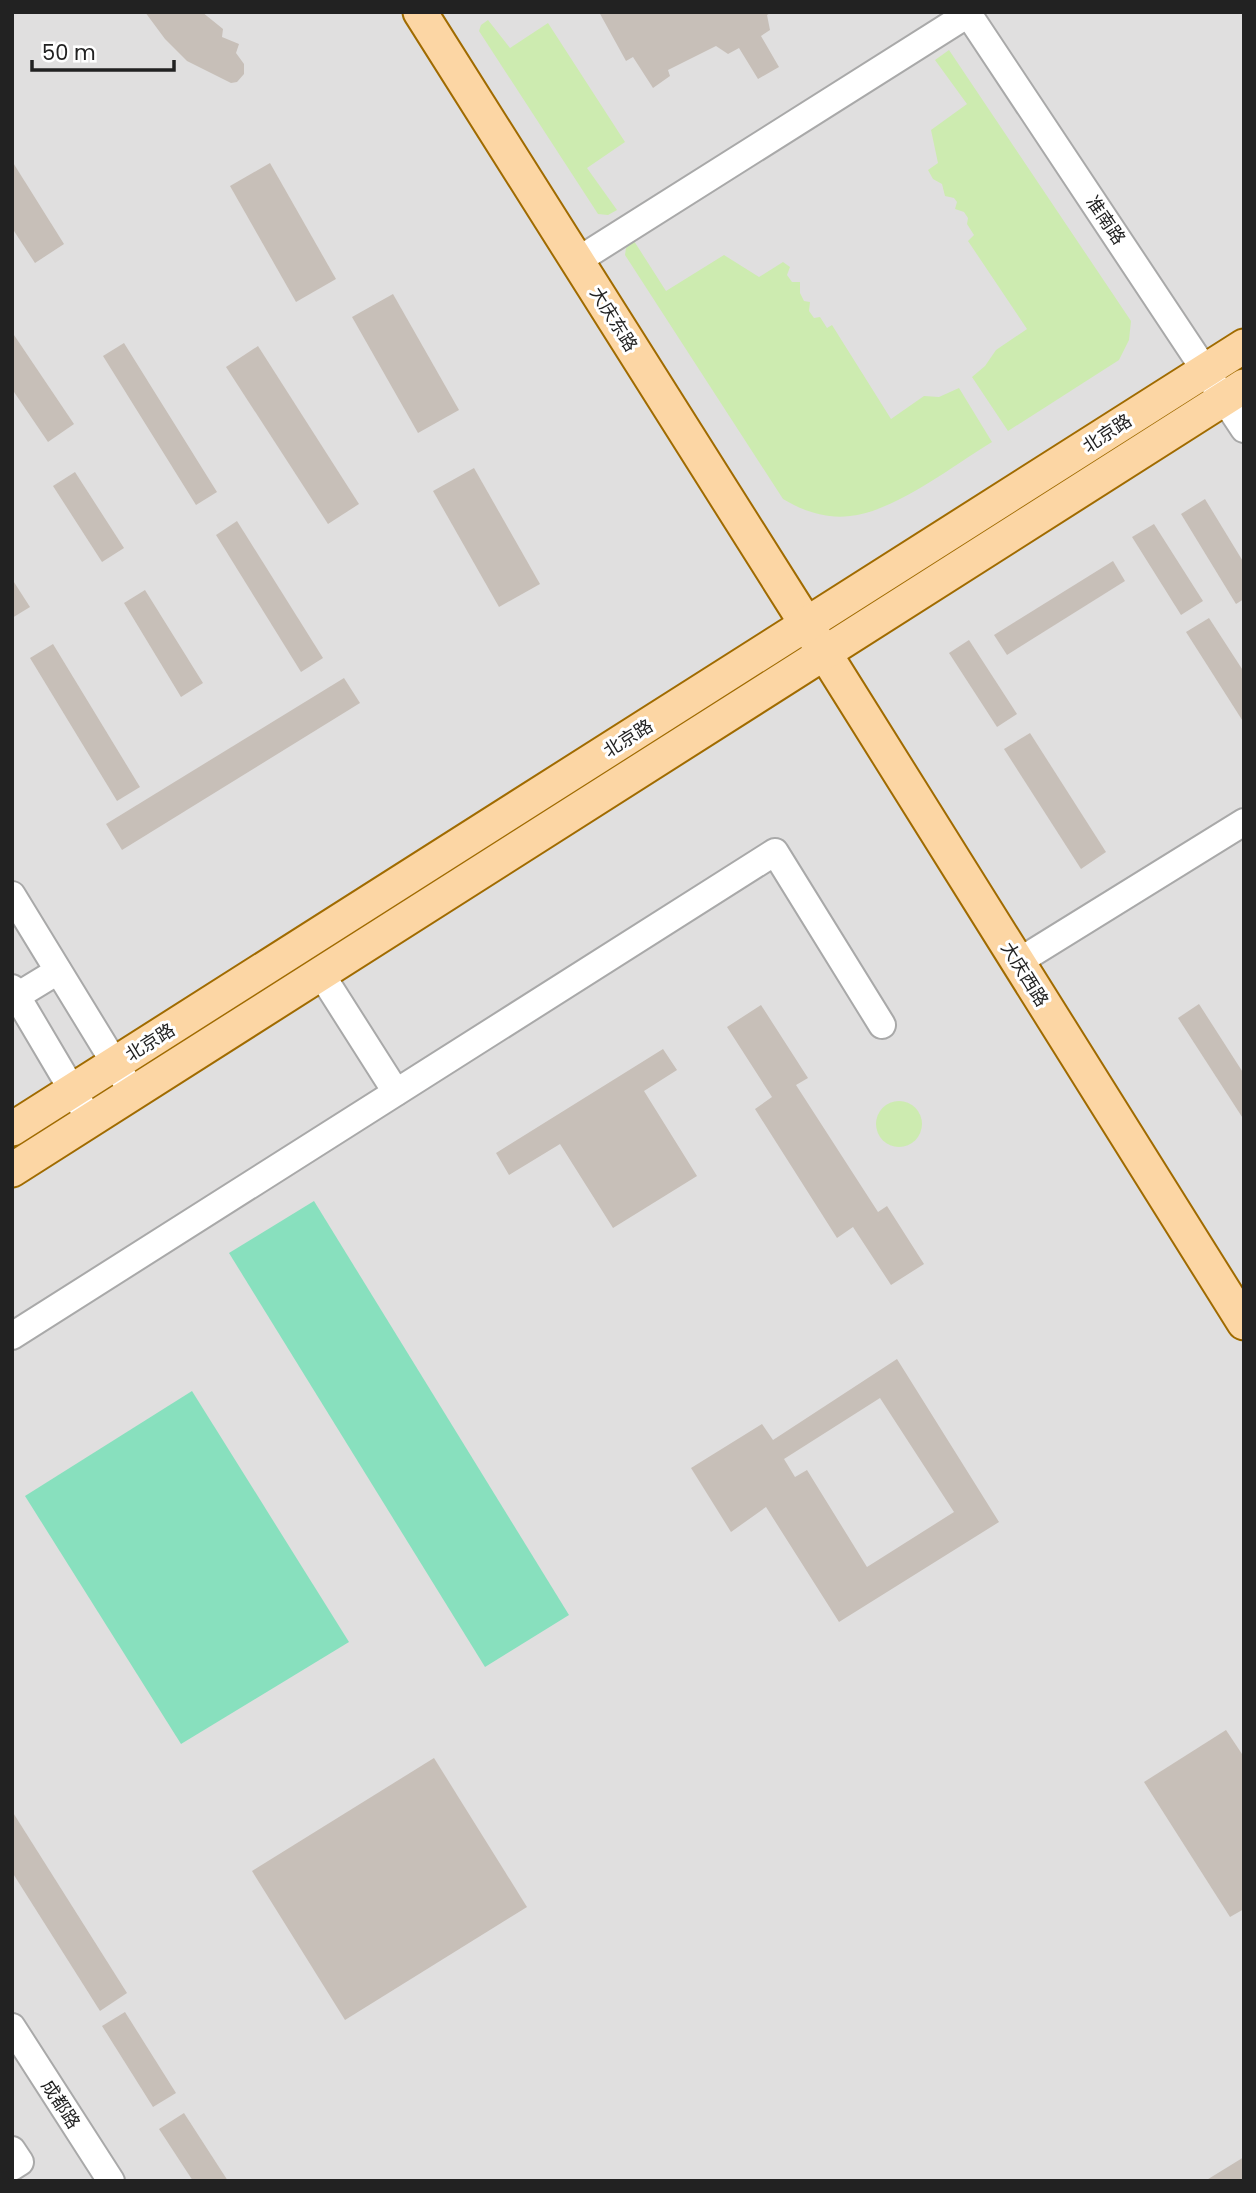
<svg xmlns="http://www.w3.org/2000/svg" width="1256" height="2193" viewBox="0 0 1256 2193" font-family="Poppins,'Noto Sans SC',sans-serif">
	<rect width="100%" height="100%" fill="#f2efe9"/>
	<!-- residential -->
	<rect fill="#e0dfdf" x="12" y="12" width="1232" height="2169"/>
	<!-- grass -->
	<g fill="#cdebb0">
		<polygon points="488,20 510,48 548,23 625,142 587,168 617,210 608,215 598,214 479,31 481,25"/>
		<polygon points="949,50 1131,321 1129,340 1119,360 1008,431 972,377 985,366 996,350 1027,329 968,241 974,235 967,224 968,218 964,212 955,209 957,202 954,198 945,196 942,184 933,179 928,170 938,163 931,130 967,104 935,60"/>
		<path d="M634 241 666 291 724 255 759 277 783 262 790 267 787 275 792 282H800V293L804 301 810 302 809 311 814 318 820 317 827 328 832 325 891 419 924 396 939 397 959 388 992 442C954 465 894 512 850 516 826 519 803 511 783 499L625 255 626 248Z"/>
		<circle cx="899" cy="1124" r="23"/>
	</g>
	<!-- pitch -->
	<g fill="#88e0be">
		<polygon points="314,1201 569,1615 485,1667 229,1253"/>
		<polygon points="192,1391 349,1642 181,1744 25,1496"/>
	</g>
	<!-- building -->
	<g fill="#c7bfb8" fill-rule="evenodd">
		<polygon points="145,12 202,12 223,29 222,37 239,44 236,53 244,64 244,74 237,82 231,83 187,61 165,39"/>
		<polygon points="599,12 772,12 767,15 770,30 761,36 779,67 758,79 739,48 728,54 716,46 668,70 670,76 653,88 633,57 626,61"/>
		<polygon points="12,161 64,244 35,263 12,228"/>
		<polygon points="270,163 336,279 296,302 230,186"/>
		<polygon points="393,294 459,410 418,433 352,317"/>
		<polygon points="12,332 74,424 48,442 12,389"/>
		<polygon points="124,343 217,492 196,505 103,356"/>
		<polygon points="258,346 359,504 328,524 226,367"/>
		<polygon points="474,468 540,584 499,607 433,491"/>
		<polygon points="75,472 124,548 102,562 53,486"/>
		<polygon points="1205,499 1244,563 1244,599 1236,604 1181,514"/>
		<polygon points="237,521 323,658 301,672 216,535"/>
		<polygon points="1154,524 1203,601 1181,615 1132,537"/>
		<polygon points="1113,561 1125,581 1007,655 994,635"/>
		<polygon points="12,579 30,607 12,618"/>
		<polygon points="145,590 203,683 181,697 124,603"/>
		<polygon points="1209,618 1244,672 1244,723 1186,632"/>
		<polygon points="969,640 1017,714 997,727 949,653"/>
		<polygon points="53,644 140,787 117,801 30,658"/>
		<polygon points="344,678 360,703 122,850 106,824"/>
		<polygon points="1030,733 1106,852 1081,869 1004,749"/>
		<polygon points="1199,1004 1244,1074 1244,1120 1178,1018"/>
		<polygon points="761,1005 808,1078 796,1085 878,1212 887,1206 924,1264 891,1285 853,1227 837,1238 755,1109 772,1097 727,1027"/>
		<polygon points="663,1049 677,1070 644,1091 697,1176 613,1228 560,1144 509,1175 496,1153"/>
		<path d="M897 1359 999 1522 839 1622 766 1507 731 1532 691 1468 762 1424 773 1440ZM880 1398 954 1512 867 1567 807 1470 795 1477 784 1459Z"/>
		<polygon points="1226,1730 1244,1757 1244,1909 1230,1917 1144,1782"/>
		<polygon points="434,1758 527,1907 345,2020 252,1871"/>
		<polygon points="12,1811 127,1993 100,2011 12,1872"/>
		<polygon points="125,2012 176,2093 153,2107 102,2026"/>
		<polygon points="184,2113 228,2181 193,2181 159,2129"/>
		<polygon points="1244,2157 1244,2181 1205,2181"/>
	</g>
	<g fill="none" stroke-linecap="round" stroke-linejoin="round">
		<!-- minor casing -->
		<g stroke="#a9a9a9" stroke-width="30">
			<g id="minor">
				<polyline points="967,12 1244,429"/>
				<polyline points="577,261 968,14"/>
				<polyline points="12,895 133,1093"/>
				<polyline points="1018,962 1244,822"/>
				<polyline points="321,974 396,1092"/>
				<polyline points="12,988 90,1120"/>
				<polyline points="12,999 58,971"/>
				<polyline points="12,1336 775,852 882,1025"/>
				<polyline points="12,2027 111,2181"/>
				<polyline points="12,2150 20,2162 12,2167"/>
			</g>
		</g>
		<!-- major casing -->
		<g stroke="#a06b00" stroke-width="37">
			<g id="major">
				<polyline points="420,12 807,625 1244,1323"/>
				<polyline points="12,1129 1244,346"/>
				<polyline points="12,1170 1244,386"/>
			</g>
		</g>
		<!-- minor -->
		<use href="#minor" stroke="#fff" stroke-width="26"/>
		<!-- major -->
		<use href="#major" stroke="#fcd6a4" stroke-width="33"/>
	</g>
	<g text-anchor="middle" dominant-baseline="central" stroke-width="6" stroke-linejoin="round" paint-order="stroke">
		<!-- street labels -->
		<g font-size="18" fill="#222" stroke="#fff">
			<text transform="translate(1106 220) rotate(56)">准南路</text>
			<text transform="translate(614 319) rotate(58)">大庆东路</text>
			<text transform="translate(1107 433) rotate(-33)">北京路</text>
			<text transform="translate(628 738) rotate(-32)">北京路</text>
			<text transform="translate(1025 974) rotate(58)">大庆西路</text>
			<text transform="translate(150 1042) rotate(-32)">北京路</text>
			<text transform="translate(61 2104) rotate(57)">成都路</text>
		</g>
	</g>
	<!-- border -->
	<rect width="1256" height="2193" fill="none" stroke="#222222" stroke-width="28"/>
	<!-- scale -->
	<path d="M32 60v10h142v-10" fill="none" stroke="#222222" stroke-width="3.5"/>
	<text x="42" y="60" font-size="21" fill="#222222" stroke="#ffffff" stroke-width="5" paint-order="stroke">50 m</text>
</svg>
